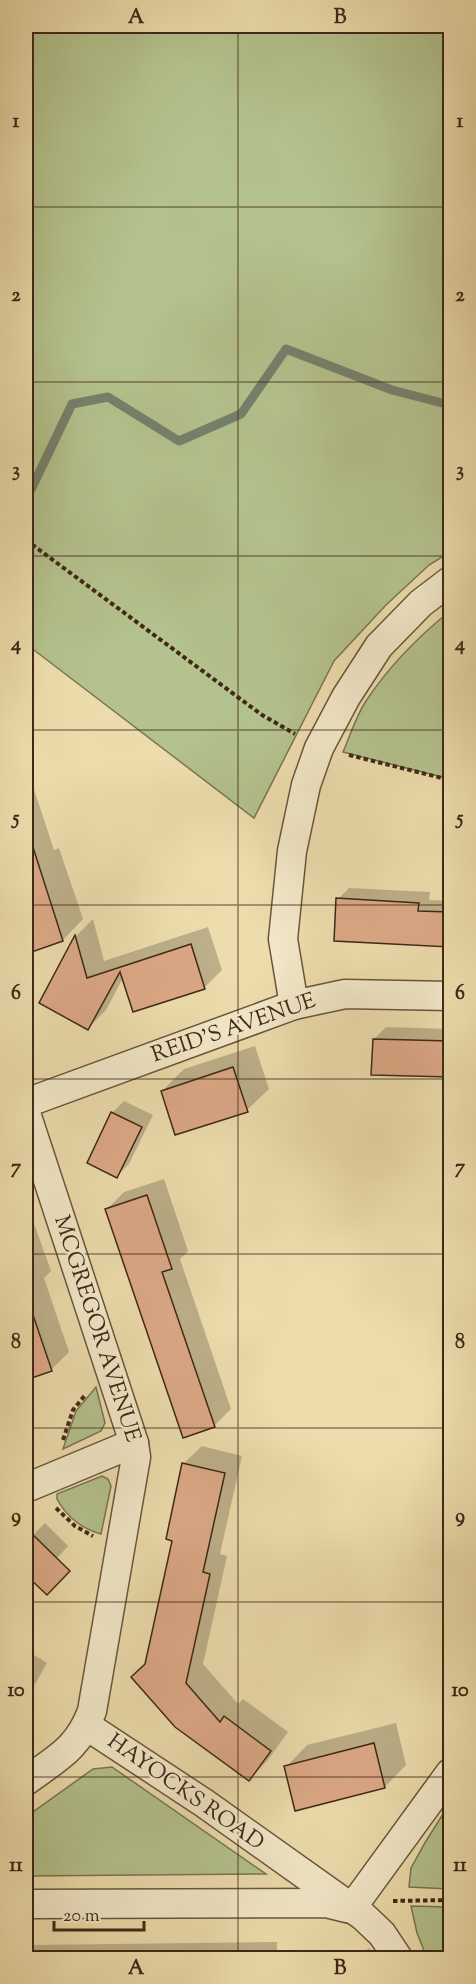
<svg xmlns="http://www.w3.org/2000/svg" width="476" height="1984" viewBox="0 0 476 1984" font-family="'Sorts Mill Goudy',serif">
	<rect width="100%" height="100%" fill="#edddad"/>
	<filter id="stains"><feTurbulence type="fractalNoise" baseFrequency=".00333" numOctaves="4"/><feColorMatrix values="0 0 0 0 .2 0 0 0 0 .09 0 0 0 0 .02 0 0 0 .5 -.17"/></filter>
	<radialGradient id="worn" r=".72"><stop offset=".6" stop-color="#630" stop-opacity="0"/><stop offset="1" stop-color="#630" stop-opacity=".3"/></radialGradient>
	<!-- green -->
	<g fill="#b4c28d" stroke="#797552" stroke-width="1.5">
		<polygon points="26,26 450,26 450,552 429,565 386,605 334,661 254,818 26,644"/>
		<path d="M450 611V779L343 752C350 736 356 716 366 701 389 666 418 637 450 611Z"/>
		<polygon points="96,1387 105,1423 101,1431 63,1449 76,1411"/>
		<path d="M102 1476 108 1479 111 1486 101 1534C82 1529 66 1516 57 1499V1494Z"/>
		<polygon points="112,1767 266,1874 26,1876 26,1817 93,1769"/>
		<polygon points="450,1803 450,1889 409,1887 411,1868 426,1841"/>
		<polygon points="411,1906 450,1907 450,1958 427,1958 417,1933"/>
	</g>
	<!-- shadow -->
	<g fill="#0003">
		<polygon points="26,765 54,850 59,848 83,919 63,940 26,953"/>
		<polygon points="349,888 430,892 429,900 450,901 450,946 336,940 338,899"/>
		<polygon points="93,919 104,961 208,927 222,970 205,987 134,1011 123,978 106,1010 88,1028 41,1002 76,936"/>
		<polygon points="386,1027 450,1029 450,1076 373,1074 374,1039"/>
		<polygon points="255,1046 269,1089 247,1110 162,1091 184,1069"/>
		<polygon points="124,1101 153,1115 129,1164 117,1176 112,1113"/>
		<polygon points="164,1179 188,1251 180,1259 231,1409 214,1426 107,1209 124,1192"/>
		<polygon points="27,1204 51,1271 44,1278 69,1352 51,1370 26,1379"/>
		<polygon points="202,1446 242,1456 220,1554 227,1556 203,1664 238,1704 243,1699 288,1732 267,1761 249,1779 147,1663 174,1540 167,1538 184,1463"/>
		<polygon points="45,1523 68,1546 57,1558 26,1570 26,1542"/>
		<polygon points="26,1650 47,1663 26,1700"/>
		<polygon points="396,1723 406,1765 385,1787 286,1767 307,1745"/>
		<polygon points="26,1942 31,1942 31,1945 277,1942 277,1958 26,1958"/>
		<polygon points="369,1948 377,1958 353,1958"/>
	</g>
	<g fill="none" stroke-linecap="round" stroke-linejoin="round">
		<!-- stream -->
		<polyline stroke="#75816c" stroke-width="9" points="26,500 72,404 108,397 179,441 241,414 286,349 392,390 450,405"/>
	</g>
	<!-- building -->
	<g fill="#dda987" stroke="#3e2816" stroke-width="1.5">
		<polygon points="31,841 63,941 26,954 26,842"/>
		<polygon points="336,898 419,903 418,911 450,912 450,947 334,941"/>
		<polygon points="75,935 87,978 191,944 205,989 133,1012 120,972 88,1030 39,1003"/>
		<polygon points="373,1039 450,1041 450,1077 371,1075"/>
		<polygon points="233,1067 248,1112 175,1135 161,1091"/>
		<polygon points="111,1112 142,1127 117,1178 87,1163"/>
		<polygon points="147,1195 172,1269 162,1272 215,1427 183,1438 105,1209"/>
		<polygon points="30,1306 52,1371 26,1380 26,1307"/>
		<polygon points="182,1463 225,1473 203,1572 210,1574 186,1683 220,1722 224,1716 271,1751 249,1781 175,1727 131,1677 145,1664 172,1541 166,1539"/>
		<polygon points="26,1528 70,1571 47,1595 26,1575"/>
		<polygon points="374,1743 385,1788 295,1811 284,1766"/>
	</g>
	<g fill="none" stroke-linecap="round" stroke-linejoin="round">
		<!-- street casing -->
		<g stroke="#6a553c" stroke-width="31">
			<g id="street">
				<polyline points="294,1005 283,939 292,851 306,785 319,748 346,697 379,646 421,603 450,581"/>
				<polyline points="26,1103 294,1005 345,994 450,996"/>
				<path d="M26 1113 134 1443 136 1457 92 1711C78 1749 57 1758 26 1781"/>
				<polyline points="26,1488 134,1443"/>
				<polyline points="87,1726 204,1803 363,1916 382,1934 398,1958"/>
				<polyline points="26,1904 326,1903 346,1908"/>
				<polyline points="351,1909 450,1773"/>
			</g>
		</g>
		<!-- path -->
		<g stroke="#3e2816" stroke-width="4" stroke-dasharray="4.5 3" stroke-linecap="butt">
			<polyline points="26,540 262,715 295,734"/>
			<polyline points="349,755 450,780"/>
			<polyline points="63,1440 73,1410 86,1394"/>
			<polyline points="56,1508 75,1526 93,1536"/>
			<polyline points="393,1901 450,1900"/>
		</g>
		<!-- street -->
		<use href="#street" stroke="#f3e9ca" stroke-width="28"/>
	</g>
	<!-- grid -->
	<path fill="none" stroke="#3e2816" stroke-width="1.5" stroke-opacity="0.55" d="M238 26V1958M26 207H450M26 382H450M26 556H450M26 730H450M26 905H450M26 1079H450M26 1254H450M26 1428H450M26 1602H450M26 1777H450"/>
	<g text-anchor="middle" dominant-baseline="central" stroke-width="4.5" stroke-linejoin="round" paint-order="stroke">
		<!-- street labels -->
		<g font-size="22" fill="#3e2816" stroke="#f3e9ca">
			<text transform="translate(234 1029) rotate(-19)">REID'S AVENUE</text>
			<text transform="translate(96 1329) rotate(72)">MCGREGOR AVENUE</text>
			<text transform="translate(185 1793) rotate(35)">HAYOCKS ROAD</text>
		</g>
	</g>
	<!-- margin -->
	<rect width="476" height="1984" fill="none" stroke="#edddad" stroke-width="66"/>
	<!-- scale -->
	<path d="M54 1921v9h90v-9" fill="none" stroke="#3e2816" stroke-width="3"/>
	<text x="63" y="1921" font-size="18" fill="#3e2816" stroke="#f3e9ca" stroke-width="4.5" paint-order="stroke">20 m</text>
	<rect x="33" y="33" width="410" height="1918" fill="none" stroke="#3e2816" stroke-width="2"/>
	<g font-size="20" text-anchor="middle" font-weight="bold" fill="#3e2816">
		<text x="136" y="23">A</text>
		<text x="340" y="23">B</text>
		<text x="16" y="127">1</text>
		<text x="460" y="127">1</text>
		<text x="16" y="301">2</text>
		<text x="460" y="301">2</text>
		<text x="16" y="476">3</text>
		<text x="460" y="476">3</text>
		<text x="16" y="650">4</text>
		<text x="460" y="650">4</text>
		<text x="16" y="824">5</text>
		<text x="460" y="824">5</text>
		<text x="16" y="999">6</text>
		<text x="460" y="999">6</text>
		<text x="16" y="1173">7</text>
		<text x="460" y="1173">7</text>
		<text x="16" y="1348">8</text>
		<text x="460" y="1348">8</text>
		<text x="16" y="1522">9</text>
		<text x="460" y="1522">9</text>
		<text x="16" y="1696">10</text>
		<text x="460" y="1696">10</text>
		<text x="16" y="1871">11</text>
		<text x="460" y="1871">11</text>
		<text x="136" y="1974">A</text>
		<text x="340" y="1974">B</text>
	</g>
	<rect width="100%" height="100%" filter="url(#stains)"/>
	<rect width="100%" height="100%" fill="url(#worn)"/>
</svg>
